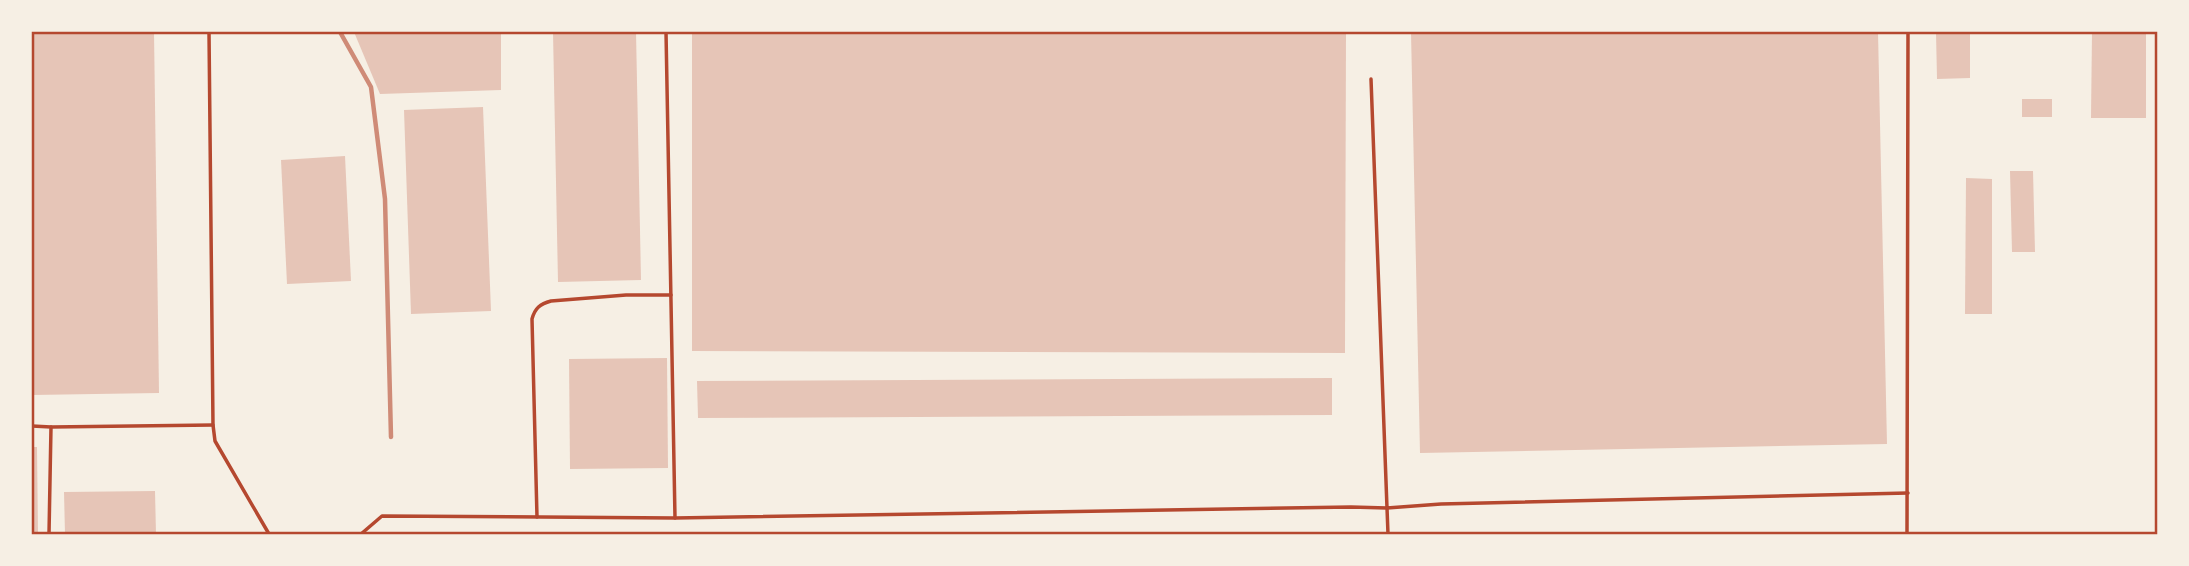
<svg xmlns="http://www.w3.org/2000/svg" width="2189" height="566" viewBox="0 0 2189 566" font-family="'Times New Roman',serif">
	<rect width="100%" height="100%" fill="#f6efe4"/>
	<!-- building -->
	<g fill="#e6c5b7">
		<polygon points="32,32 154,32 159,393 32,395"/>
		<polygon points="354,32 501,32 501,90 380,94"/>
		<polygon points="553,32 636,32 641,280 558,282"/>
		<polygon points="692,32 1346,32 1345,353 692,351"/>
		<polygon points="1411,32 1878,32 1887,444 1420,453"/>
		<polygon points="1936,32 1970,32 1970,78 1937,79"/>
		<polygon points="2092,32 2146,32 2146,118 2091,118"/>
		<rect x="2022" y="99" width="30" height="18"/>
		<polygon points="483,107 491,311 411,314 404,110"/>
		<polygon points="345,156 351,281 287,284 281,160"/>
		<polygon points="2010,171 2033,171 2035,252 2012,252"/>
		<polygon points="1966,178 1992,179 1992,314 1965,314"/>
		<polygon points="667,358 668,468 570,469 569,359"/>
		<polygon points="1332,378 1332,415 698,418 697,381"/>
		<polygon points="32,447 37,447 38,534 32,534"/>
		<polygon points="155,491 156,534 65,534 64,492"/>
	</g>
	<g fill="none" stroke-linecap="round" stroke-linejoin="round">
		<!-- service -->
		<g stroke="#b5482f" stroke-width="3.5">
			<polyline points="209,32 213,425 215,441 269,534"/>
			<polyline points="666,32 675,518"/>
			<polyline points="1371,79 1387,508 1441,504 1908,493"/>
			<polyline points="32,426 51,427 49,534"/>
			<polyline points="51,427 213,425"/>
			<path d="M537 517 532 319C535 308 540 304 551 301L626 295H671"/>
			<polyline points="361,534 382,516 675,518 1351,507 1387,508 1388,534"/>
			<polyline points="1907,534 1908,32"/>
		</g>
		<!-- rail -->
		<polyline stroke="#cf8b77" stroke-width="4.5" points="340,32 371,87 385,199 391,437"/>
	</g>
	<!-- border -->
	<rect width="2189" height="566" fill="none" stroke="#f6efe4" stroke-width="66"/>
	<rect x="33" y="33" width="2123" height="500" fill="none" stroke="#b5482f" stroke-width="2.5"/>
</svg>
